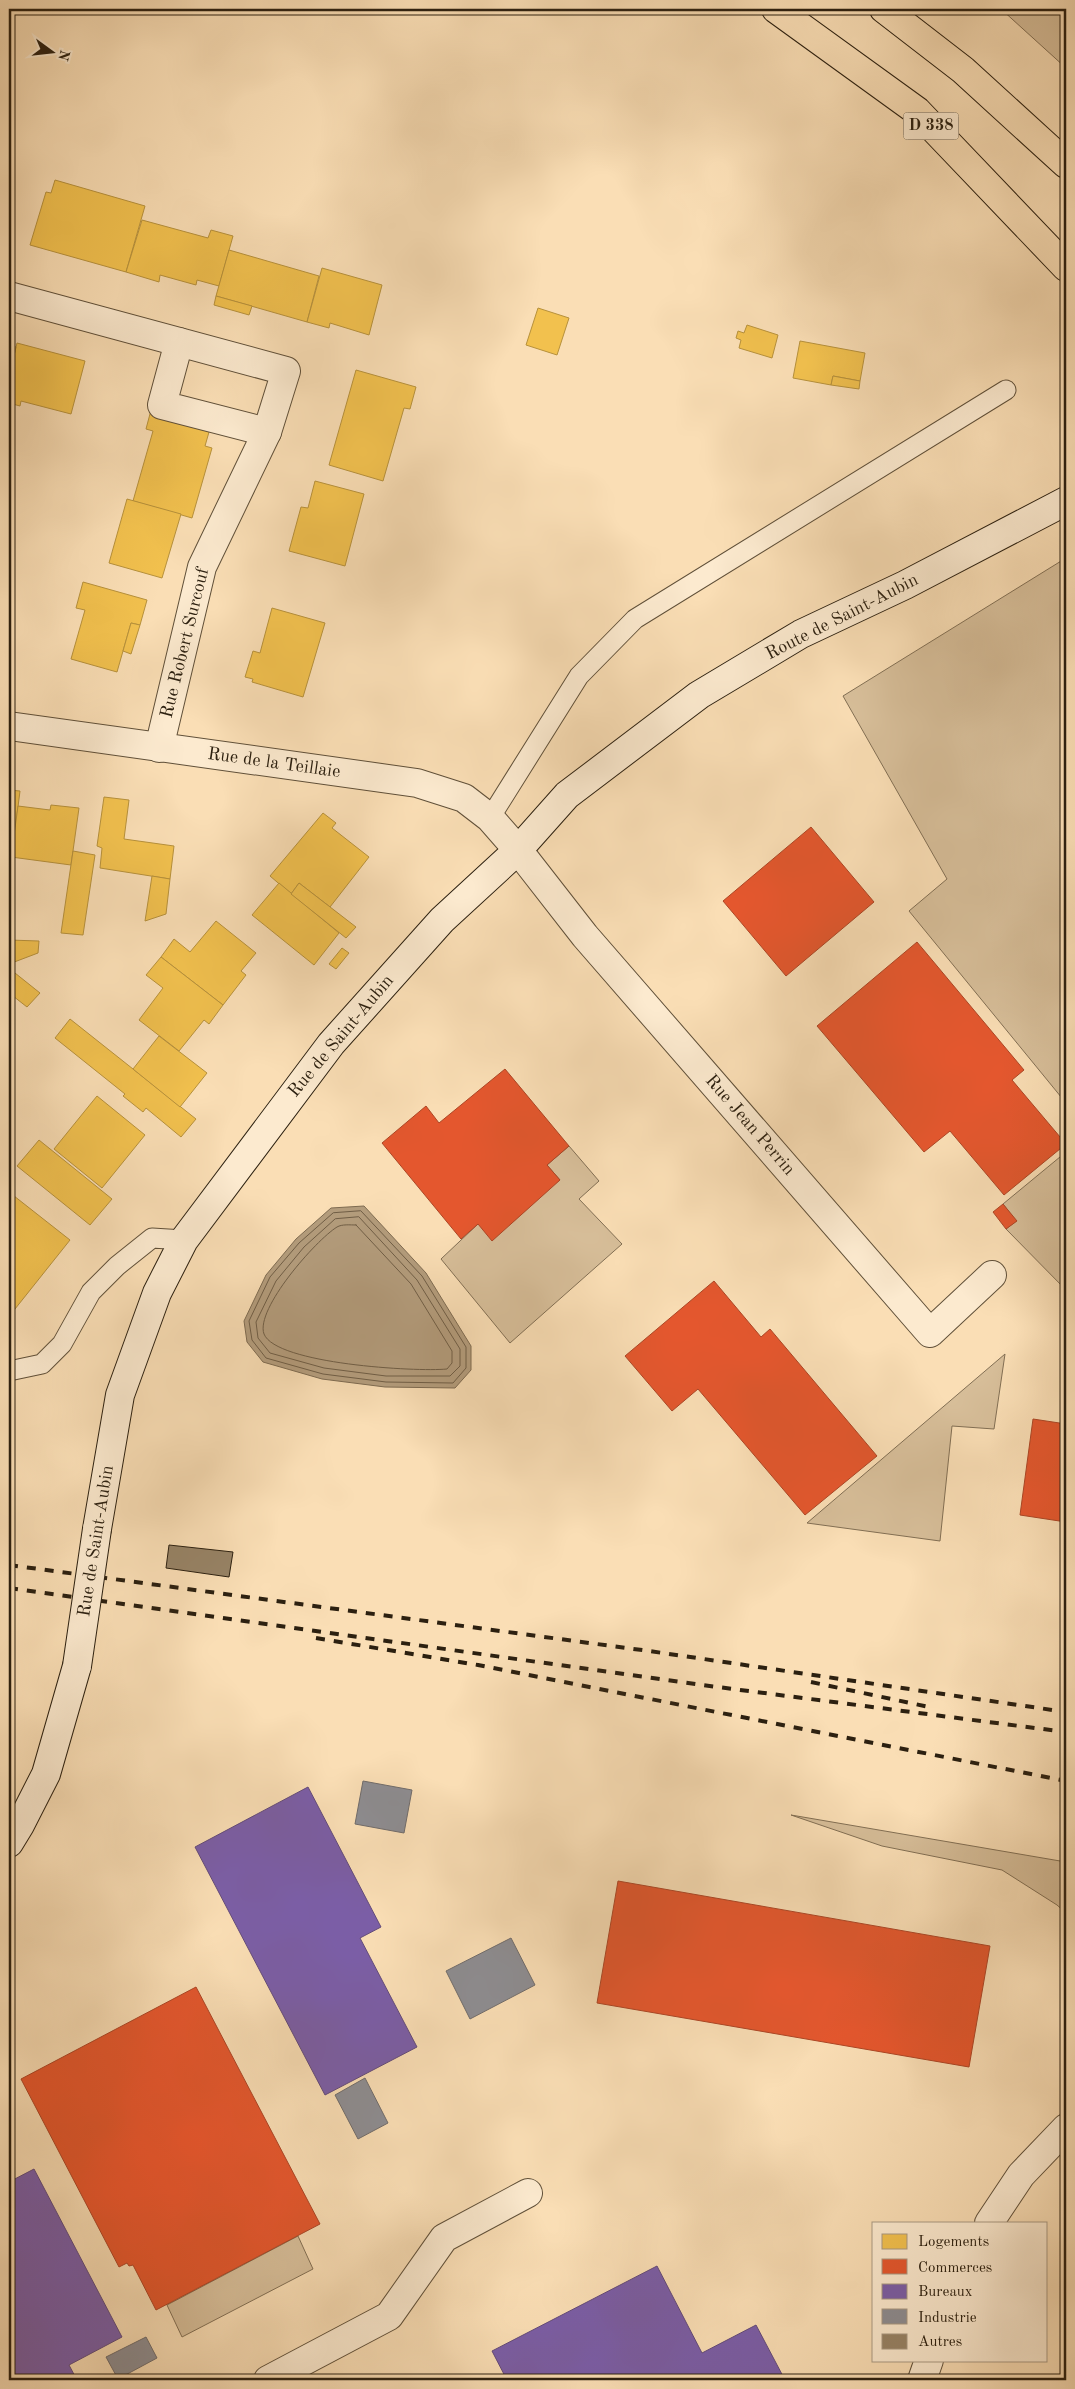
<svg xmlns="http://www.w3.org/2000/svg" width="1075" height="2389" viewBox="0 0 1075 2389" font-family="'Old Standard TT',serif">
	<rect width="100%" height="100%" fill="#fadeb5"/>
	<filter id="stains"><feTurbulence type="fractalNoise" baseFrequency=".004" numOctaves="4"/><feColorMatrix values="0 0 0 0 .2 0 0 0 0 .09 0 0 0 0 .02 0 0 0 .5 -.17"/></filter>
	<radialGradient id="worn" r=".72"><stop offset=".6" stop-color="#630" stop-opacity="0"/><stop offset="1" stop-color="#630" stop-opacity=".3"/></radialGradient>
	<!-- green -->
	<g fill="#d7be99" stroke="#826f54">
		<polygon points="1001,9 1066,9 1066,68"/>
		<polygon points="1066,558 1066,1103 909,911 947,879 843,696"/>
		<polygon points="569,1146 599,1181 579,1199 622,1244 510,1343 441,1259 478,1224 560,1180 547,1165"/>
		<polygon points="1066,1152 1066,1290 1006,1229 1016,1221 1003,1204"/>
		<polygon points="1005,1354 994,1429 952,1426 940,1541 807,1523"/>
		<polygon points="791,1815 1066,1862 1066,1913 1057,1905 1002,1870 882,1846"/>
		<polygon points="298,2236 313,2269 182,2337 167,2305"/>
	</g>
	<!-- water -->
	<polygon fill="#b49d7d" stroke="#7e6b51" points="364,1206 426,1273 471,1346 471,1370 455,1388 385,1387 322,1379 263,1362 247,1342 244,1321 266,1275 296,1239 331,1208"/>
	<!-- homes -->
	<g fill="#f2c14e" stroke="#b7913b">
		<polygon points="9,175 13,176 9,191"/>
		<polygon points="55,180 145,206 126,272 30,245 46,192 51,193"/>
		<polygon points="142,220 208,238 211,230 233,236 219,286 197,280 196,285 160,275 159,282 126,272"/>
		<polygon points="229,250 319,276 307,322 216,296"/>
		<polygon points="322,268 382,285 369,335 330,323 329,328 307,322"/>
		<polygon points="216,296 252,306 249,315 214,305"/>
		<polygon points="538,308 569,318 557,355 526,345"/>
		<polygon points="747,325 778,335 772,358 739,348 741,340 736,338 738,331 744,333"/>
		<polygon points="800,341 865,353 860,381 833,376 831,385 793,378"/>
		<polygon points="17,343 85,361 71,414 21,401 20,406 9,403 9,376"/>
		<polygon points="9,345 16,347 9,376"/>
		<polygon points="356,370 416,387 410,409 404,408 383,481 329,465"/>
		<polygon points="833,376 860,381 859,389 831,385"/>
		<polygon points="151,410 211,425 205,446 212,448 192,518 133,501 153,431 146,429"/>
		<polygon points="315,481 364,494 345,566 289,551 301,507 308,508"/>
		<polygon points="127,499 181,514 162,578 109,563"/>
		<polygon points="83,582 147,600 140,625 131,623 117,672 71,659 85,610 76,608"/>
		<polygon points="272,608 325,623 303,697 252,682 253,679 245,677 253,651 260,653"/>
		<polygon points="131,623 140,625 131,654 123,651"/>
		<polygon points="9,790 20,791 11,862 9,862"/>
		<polygon points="104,797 129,800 124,839 174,846 170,879 100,868 102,848 97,846"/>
		<polygon points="51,805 79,808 71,865 11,857 18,806 50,810"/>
		<polygon points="323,813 336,823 332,828 369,857 330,907 299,883 291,894 270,876"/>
		<polygon points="73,851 95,855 83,935 61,933"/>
		<polygon points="152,876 170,879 166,914 145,921"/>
		<polygon points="279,883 339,933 314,965 252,915"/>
		<polygon points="299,883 356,927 346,938 291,894"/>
		<polygon points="216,921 256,953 241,971 246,975 223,1005 161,957 174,939 190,952"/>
		<polygon points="9,940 39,941 38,953 9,964"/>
		<polygon points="342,948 349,953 336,969 329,964"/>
		<polygon points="161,957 223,1005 209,1024 204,1020 179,1051 139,1020 163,988 146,975"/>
		<polygon points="15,973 40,993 27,1007 13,996 9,997 9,976"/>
		<polygon points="70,1019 196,1119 181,1137 146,1108 143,1112 123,1096 125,1094 55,1038"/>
		<polygon points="159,1036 207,1073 180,1107 133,1069"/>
		<polygon points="97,1096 145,1135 102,1188 54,1149"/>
		<polygon points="39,1140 112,1199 90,1225 17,1166"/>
		<polygon points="9,1192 70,1240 11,1314 9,1313"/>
	</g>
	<!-- shops -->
	<g fill="#e4572e" stroke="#ad4625">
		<polygon points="811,827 874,902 786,976 723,901"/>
		<polygon points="917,942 1024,1070 1012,1080 1066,1144 1004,1195 950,1131 924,1152 817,1026"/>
		<polygon points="505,1069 569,1146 547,1165 560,1180 492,1241 478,1224 461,1239 382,1143 426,1106 439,1123"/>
		<polygon points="1003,1204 1017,1221 1006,1229 993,1212"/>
		<polygon points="714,1281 761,1337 770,1329 877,1456 805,1515 698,1389 672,1411 625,1356"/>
		<polygon points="1033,1419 1066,1424 1066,1522 1020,1515"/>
		<polygon points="618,1881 990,1946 969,2067 597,2003"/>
		<polygon points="196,1987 320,2224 156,2310 133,2265 129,2266 127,2263 119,2267 21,2079"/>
	</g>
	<!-- offices -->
	<g fill="#7b5ea7" stroke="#634b7a">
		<polygon points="308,1787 381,1927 360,1938 417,2047 325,2095 195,1847"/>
		<polygon points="34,2169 122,2337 69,2365 77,2380 9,2380 9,2182"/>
		<polygon points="657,2266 702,2353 756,2325 785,2380 507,2380 492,2351"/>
	</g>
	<!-- industry -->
	<g fill="#8d8d92" stroke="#706c6b">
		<polygon points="363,1781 412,1790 404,1833 355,1824"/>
		<polygon points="511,1938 535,1985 470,2019 446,1971"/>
		<polygon points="365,2078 388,2123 358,2139 335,2095"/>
		<polygon points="146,2337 157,2358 118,2379 106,2357"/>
	</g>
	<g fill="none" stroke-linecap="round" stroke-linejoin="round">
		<!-- shore -->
		<g stroke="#705e46" stroke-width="1">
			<polygon points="361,1211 422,1276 466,1347 466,1368 453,1383 386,1382 323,1374 266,1358 252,1340 249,1321 270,1277 299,1243 333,1213"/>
			<polygon points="359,1217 417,1280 460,1349 460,1366 450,1376 386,1376 324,1368 270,1353 258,1338 256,1322 276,1281 304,1247 335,1219"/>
			<path d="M356 1225 411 1284 452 1351V1363L447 1369C416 1372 276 1364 264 1334 255 1309 316 1240 337 1227 342 1224 350 1225 356 1225Z"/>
		</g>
	</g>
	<!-- building -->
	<polygon fill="#978366" stroke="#2c2010" points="169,1545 233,1552 229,1577 166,1568"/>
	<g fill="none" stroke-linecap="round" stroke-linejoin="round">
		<!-- lane casing -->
		<g stroke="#605039" stroke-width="21">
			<g id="lane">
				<polyline points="490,818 579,676 635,619 1006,390"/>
				<polyline points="9,1371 42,1364 62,1344 91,1292 117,1266 152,1238 184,1240"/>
			</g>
		</g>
		<!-- street casing -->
		<g stroke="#605039" stroke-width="30">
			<g id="street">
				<polyline points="9,296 286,371 267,432 202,567 159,748"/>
				<polyline points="179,342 162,405 267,432"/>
				<polyline points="9,726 417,783 464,798 490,818 518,850 585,936 930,1333 992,1275"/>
				<polyline points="989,2223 1021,2175 1066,2128"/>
				<polyline points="268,2380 389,2316 444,2238 528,2193"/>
				<polyline points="922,2380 929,2360"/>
			</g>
		</g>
		<!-- secondary casing -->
		<g stroke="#2c2010" stroke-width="30">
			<g id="secondary">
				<polyline points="97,1529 120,1395 157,1293 184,1240 331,1044 442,920 518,850 567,795 699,695 801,634 905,585 1066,501"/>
				<polyline points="9,1843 20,1825 46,1774 77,1666"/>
			</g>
		</g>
		<!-- highway casing -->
		<g stroke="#2c2010" stroke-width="30">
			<g id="highway">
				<polyline points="776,9 917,111 1066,267"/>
				<polyline points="884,9 963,70 1066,164"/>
			</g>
		</g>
		<!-- lane -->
		<use href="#lane" stroke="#fceacf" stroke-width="19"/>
		<!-- street -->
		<use href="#street" stroke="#fceacf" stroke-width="28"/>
		<!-- secondary -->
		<use href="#secondary" stroke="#fceacf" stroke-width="28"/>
		<!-- highway -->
		<use href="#highway" stroke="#fadeb5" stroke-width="28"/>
		<!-- rail -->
		<g stroke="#2c2010" stroke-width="4" stroke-dasharray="9 9" stroke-linecap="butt">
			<polyline points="9,1565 649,1651 1066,1712"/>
			<polyline points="9,1588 702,1685 1066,1732"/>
			<polyline points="316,1638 478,1665 1066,1781"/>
			<polyline points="811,1682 934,1708"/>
		</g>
		<!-- secondary-bridge casing -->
		<g stroke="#2c2010" stroke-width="30" stroke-linecap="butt">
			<polyline id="secondary-bridge" points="77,1666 97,1529"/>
		</g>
		<!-- secondary-bridge -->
		<use href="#secondary-bridge" stroke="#fceacf" stroke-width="28"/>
	</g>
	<g text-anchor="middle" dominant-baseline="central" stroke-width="5" stroke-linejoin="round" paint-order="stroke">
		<!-- shield labels -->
		<rect fill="#fceacf" stroke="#6a5d49" stroke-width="1" x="903.5" y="112.5" width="55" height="27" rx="4"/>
		<g font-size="16" font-weight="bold" fill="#2c2010">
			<text x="931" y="126">D 338</text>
		</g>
		<!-- street labels -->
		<g font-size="18" fill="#2c2010" stroke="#fceacf">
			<text transform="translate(842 617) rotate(-27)">Route de Saint-Aubin</text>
			<text transform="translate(185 643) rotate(-76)">Rue Robert Surcouf</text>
			<text transform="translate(274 763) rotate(8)">Rue de la Teillaie</text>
			<text transform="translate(341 1036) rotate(-50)">Rue de Saint-Aubin</text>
			<text transform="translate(750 1125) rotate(49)">Rue Jean Perrin</text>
			<text transform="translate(96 1541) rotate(-81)">Rue de Saint-Aubin</text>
		</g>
	</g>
	<!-- margin -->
	<rect width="1075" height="2389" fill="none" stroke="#fadeb5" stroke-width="30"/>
	<rect x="10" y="10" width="1055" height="2369" fill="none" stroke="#2c2010" stroke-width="2.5"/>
	<rect x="15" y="15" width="1045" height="2359" fill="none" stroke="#2c2010"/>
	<!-- legend -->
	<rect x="872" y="2222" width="175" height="140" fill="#fceacf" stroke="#a99983"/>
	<rect x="882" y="2234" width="25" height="15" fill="#f2c14e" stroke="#a99983"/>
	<text x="918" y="2246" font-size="15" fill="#2c2010">Logements</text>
	<rect x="882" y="2259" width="25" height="15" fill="#e4572e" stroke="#a99983"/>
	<text x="918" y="2272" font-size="15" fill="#2c2010">Commerces</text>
	<rect x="882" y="2284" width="25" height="15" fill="#7b5ea7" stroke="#a99983"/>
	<text x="918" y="2296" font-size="15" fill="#2c2010">Bureaux</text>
	<rect x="882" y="2309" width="25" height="15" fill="#8d8d92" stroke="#a99983"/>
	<text x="918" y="2322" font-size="15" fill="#2c2010">Industrie</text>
	<rect x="882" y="2334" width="25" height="15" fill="#978366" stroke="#a99983"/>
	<text x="918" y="2346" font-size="15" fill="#2c2010">Autres</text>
	<!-- north arrow -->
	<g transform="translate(52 52) rotate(105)" stroke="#fceacf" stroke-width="4" paint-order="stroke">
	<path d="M0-4L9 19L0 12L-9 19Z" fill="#2c2010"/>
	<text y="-8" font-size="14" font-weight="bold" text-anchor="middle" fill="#2c2010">N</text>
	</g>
	<rect width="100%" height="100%" filter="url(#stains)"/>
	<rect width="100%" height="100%" fill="url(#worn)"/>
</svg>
